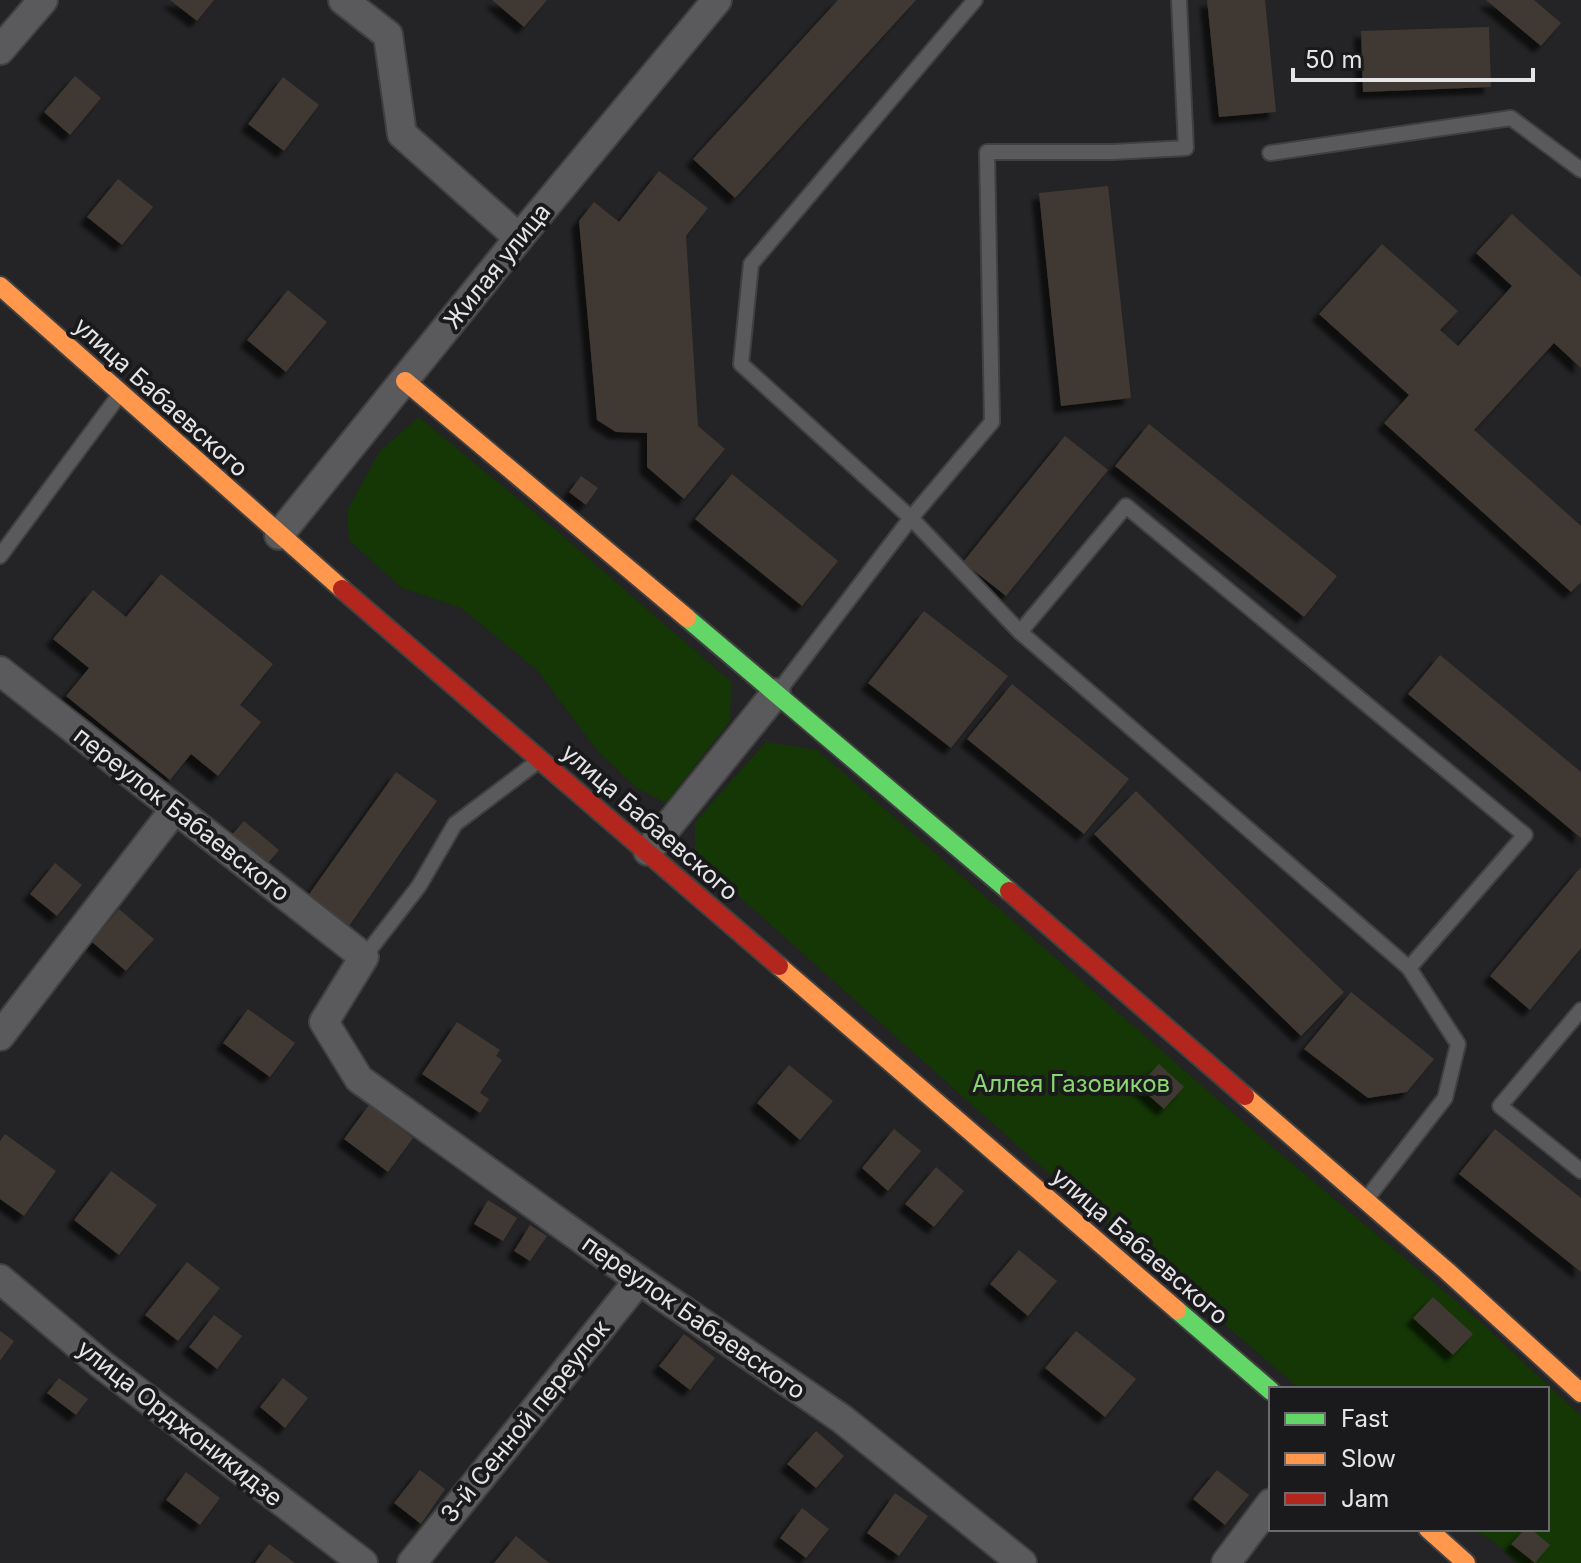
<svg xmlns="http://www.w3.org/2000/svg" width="1581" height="1563" viewBox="0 0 1581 1563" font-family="Inter,sans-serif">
	<defs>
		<filter id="shadow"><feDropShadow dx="-7" dy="7" stdDeviation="2" flood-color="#0009"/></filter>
	</defs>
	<rect width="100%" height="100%" fill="#242325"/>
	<!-- green -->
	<g fill="#143705">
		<polygon points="419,417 557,531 731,682 730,721 666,803 637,788 598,752 537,670 461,608 402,588 349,540 347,511 380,451"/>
		<polygon points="766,742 817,750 1263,1139 1477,1319 1581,1416 1581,1563 1518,1563 1492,1540 1469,1529 1547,1529 1547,1389 1300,1389 1028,1155 695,857 695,822"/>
	</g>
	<!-- building -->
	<g fill="#413832" filter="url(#shadow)">
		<polygon points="170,0 214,0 197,21"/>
		<polygon points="492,0 547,0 524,27"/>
		<polygon points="838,0 916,0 735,198 693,159"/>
		<polygon points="1207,0 1265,0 1276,112 1219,117"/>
		<polygon points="1486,0 1534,0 1561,23 1541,46"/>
		<polygon points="1489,27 1491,87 1363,92 1361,31"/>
		<polygon points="75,76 101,98 70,135 44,112"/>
		<polygon points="283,77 319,105 284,151 248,124"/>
		<polygon points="659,171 708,208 686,236 698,426 725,449 684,499 647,467 647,433 616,432 597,420 579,221 594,202 619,222"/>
		<polygon points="118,179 153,207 122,245 87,217"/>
		<polygon points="1108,186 1131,398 1061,406 1039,193"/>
		<polygon points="1512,214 1581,277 1581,368 1554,343 1474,430 1581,526 1581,582 1571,592 1384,423 1409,395 1319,314 1382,244 1458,311 1440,330 1458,346 1512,286 1476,253"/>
		<polygon points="288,290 327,322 286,372 247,340"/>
		<polygon points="1149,424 1337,576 1304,617 1115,466"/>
		<polygon points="1065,436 1108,470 1006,596 963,562"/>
		<polygon points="732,474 838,561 802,606 695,519"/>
		<polygon points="581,476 598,488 586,505 569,492"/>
		<polygon points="161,574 273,664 240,705 261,722 218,776 191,754 170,780 66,696 89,668 53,639 93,590 126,617"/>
		<polygon points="924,611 1008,676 951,748 868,683"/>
		<polygon points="1440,655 1581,772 1581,838 1408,694"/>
		<polygon points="1012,684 1129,779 1084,834 967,739"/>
		<polygon points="396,772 437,801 349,926 307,897"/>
		<polygon points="1136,791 1344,992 1301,1036 1094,834"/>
		<polygon points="244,821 279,850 264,868 228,839"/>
		<polygon points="55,863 82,885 57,916 30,894"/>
		<polygon points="1581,867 1581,948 1530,1010 1490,976"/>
		<polygon points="119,909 154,939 126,971 92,942"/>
		<polygon points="1351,992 1434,1059 1407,1092 1368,1098 1304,1049"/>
		<polygon points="248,1009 295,1043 270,1077 223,1043"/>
		<polygon points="457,1022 500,1050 496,1056 502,1060 480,1093 489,1099 480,1113 422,1074"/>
		<polygon points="1159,1064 1184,1087 1164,1109 1138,1086"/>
		<polygon points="789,1065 833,1101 800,1140 757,1103"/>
		<polygon points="369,1105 413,1138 388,1172 344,1139"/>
		<polygon points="894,1129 921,1151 888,1191 862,1168"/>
		<polygon points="1495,1129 1581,1198 1581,1272 1459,1174"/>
		<polygon points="5,1134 56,1171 24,1216 0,1199 0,1141"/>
		<polygon points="936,1167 964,1191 934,1227 905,1204"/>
		<polygon points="111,1171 157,1205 119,1255 74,1220"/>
		<polygon points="488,1200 517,1218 503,1241 474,1224"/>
		<polygon points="530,1225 547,1236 530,1261 514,1251"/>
		<polygon points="1019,1250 1057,1281 1028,1316 990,1284"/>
		<polygon points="187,1262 220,1288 178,1341 145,1315"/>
		<polygon points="1433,1297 1473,1334 1453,1355 1413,1318"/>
		<polygon points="214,1315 242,1336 217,1369 189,1347"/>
		<polygon points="0,1331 14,1341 0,1361"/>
		<polygon points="1076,1331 1136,1379 1105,1417 1045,1368"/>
		<polygon points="684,1334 715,1358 690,1390 659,1366"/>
		<polygon points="59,1378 88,1399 76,1415 47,1393"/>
		<polygon points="283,1378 308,1398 285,1428 260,1407"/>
		<polygon points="816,1431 844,1456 816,1488 787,1464"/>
		<polygon points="420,1470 445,1489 421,1524 394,1503"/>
		<polygon points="1217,1470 1249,1495 1225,1525 1193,1499"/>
		<polygon points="186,1472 220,1498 200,1525 166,1500"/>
		<polygon points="895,1493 928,1516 899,1556 867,1533"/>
		<polygon points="802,1508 829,1529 806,1558 780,1538"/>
		<polygon points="1525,1529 1531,1529 1550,1545 1535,1563 1511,1544"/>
		<polygon points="516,1536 549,1563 494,1563"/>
		<polygon points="269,1544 295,1563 255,1563"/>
	</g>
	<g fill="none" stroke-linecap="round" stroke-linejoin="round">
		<!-- lane casing -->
		<g stroke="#404041" stroke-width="18">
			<g id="lane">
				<polyline points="1270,153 1511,118 1581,170"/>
				<polygon points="1126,506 1525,835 1409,968 1020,632"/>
				<polyline points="0,556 120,394"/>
				<polyline points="1020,632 911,518 992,422 987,152 1113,152 1186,148 1179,0"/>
				<polyline points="778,692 911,518 741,364 751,264 975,0"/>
				<polyline points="364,957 419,886 455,824 537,762"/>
				<polyline points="1581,1010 1500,1106 1581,1171"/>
				<polyline points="1368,1197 1445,1098 1458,1044 1409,968"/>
			</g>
		</g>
		<!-- street casing -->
		<g stroke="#404041" stroke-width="32">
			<g id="street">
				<polyline points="343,0 388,35 402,134 519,238"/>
				<polyline points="0,50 43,0"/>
				<polyline points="279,535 519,238 717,0"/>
				<polyline points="0,671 364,957 324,1022 359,1079 639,1280 842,1419 1022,1563"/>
				<polyline points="648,851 776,693"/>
				<polyline points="0,1036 175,809"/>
				<polyline points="0,1279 101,1364 363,1563"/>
				<polyline points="412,1563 639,1280"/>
				<polyline points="1226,1563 1271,1503"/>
			</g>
		</g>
		<!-- fast casing -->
		<g stroke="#404041" stroke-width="22">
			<g id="fast">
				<polyline points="687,618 1009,891"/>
				<polyline points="1177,1310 1271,1391"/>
			</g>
		</g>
		<!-- slow casing -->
		<g stroke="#404041" stroke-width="22">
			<g id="slow">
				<polyline points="0,286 342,589"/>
				<polyline points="405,381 687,618"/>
				<polyline points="779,966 1177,1310"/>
				<polyline points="1245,1096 1447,1271 1581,1393"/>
				<polyline points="1428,1529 1466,1563"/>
			</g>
		</g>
		<!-- jam casing -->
		<g stroke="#404041" stroke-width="22">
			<g id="jam">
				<polyline points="342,589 779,966"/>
				<polyline points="1009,891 1245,1096"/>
			</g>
		</g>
		<!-- lane -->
		<use href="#lane" stroke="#5a595b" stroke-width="14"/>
		<!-- street -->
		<use href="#street" stroke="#5a595b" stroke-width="28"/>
		<!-- fast -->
		<use href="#fast" stroke="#63d668" stroke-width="18"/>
		<!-- slow -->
		<use href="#slow" stroke="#ff974d" stroke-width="18"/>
		<!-- jam -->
		<use href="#jam" stroke="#b3261e" stroke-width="18"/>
	</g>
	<g text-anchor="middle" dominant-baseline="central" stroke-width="8" stroke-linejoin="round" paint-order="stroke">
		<!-- street labels -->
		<g font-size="24" fill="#e5e4e6" stroke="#1a191c">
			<text transform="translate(497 266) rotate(-51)">Жилая улица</text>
			<text transform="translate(161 397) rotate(42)">улица Бабаевского</text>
			<text transform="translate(182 814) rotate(38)">переулок Бабаевского</text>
			<text transform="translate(650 822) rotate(41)">улица Бабаевского</text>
			<text transform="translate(1140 1246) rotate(41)">улица Бабаевского</text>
			<text transform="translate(694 1317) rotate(35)">переулок Бабаевского</text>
			<text transform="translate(525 1421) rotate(-51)">3-й Сенной переулок</text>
			<text transform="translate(180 1423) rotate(38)">улица Орджоникидзе</text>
		</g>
		<!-- park labels -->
		<g font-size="24" fill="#8ad770" stroke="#1a191c">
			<text x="1071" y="1083">Аллея Газовиков</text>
		</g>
	</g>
	<!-- legend -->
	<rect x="1269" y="1387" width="280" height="144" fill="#1a191c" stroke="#6b6a6d" stroke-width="2"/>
	<rect x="1285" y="1413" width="40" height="12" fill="#63d668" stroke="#6b6a6d" stroke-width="2"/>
	<text x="1341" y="1427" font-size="24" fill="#e5e4e6">Fast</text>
	<rect x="1285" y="1453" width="40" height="12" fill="#ff974d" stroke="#6b6a6d" stroke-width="2"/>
	<text x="1341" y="1467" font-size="24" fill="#e5e4e6">Slow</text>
	<rect x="1285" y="1493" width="40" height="12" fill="#b3261e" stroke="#6b6a6d" stroke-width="2"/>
	<text x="1341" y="1507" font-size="24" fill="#e5e4e6">Jam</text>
	<!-- scale -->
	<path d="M1293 68v12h240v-12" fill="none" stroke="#e5e4e6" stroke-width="4"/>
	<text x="1305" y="68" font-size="24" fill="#e5e4e6" stroke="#1a191c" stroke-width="6" paint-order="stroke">50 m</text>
</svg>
